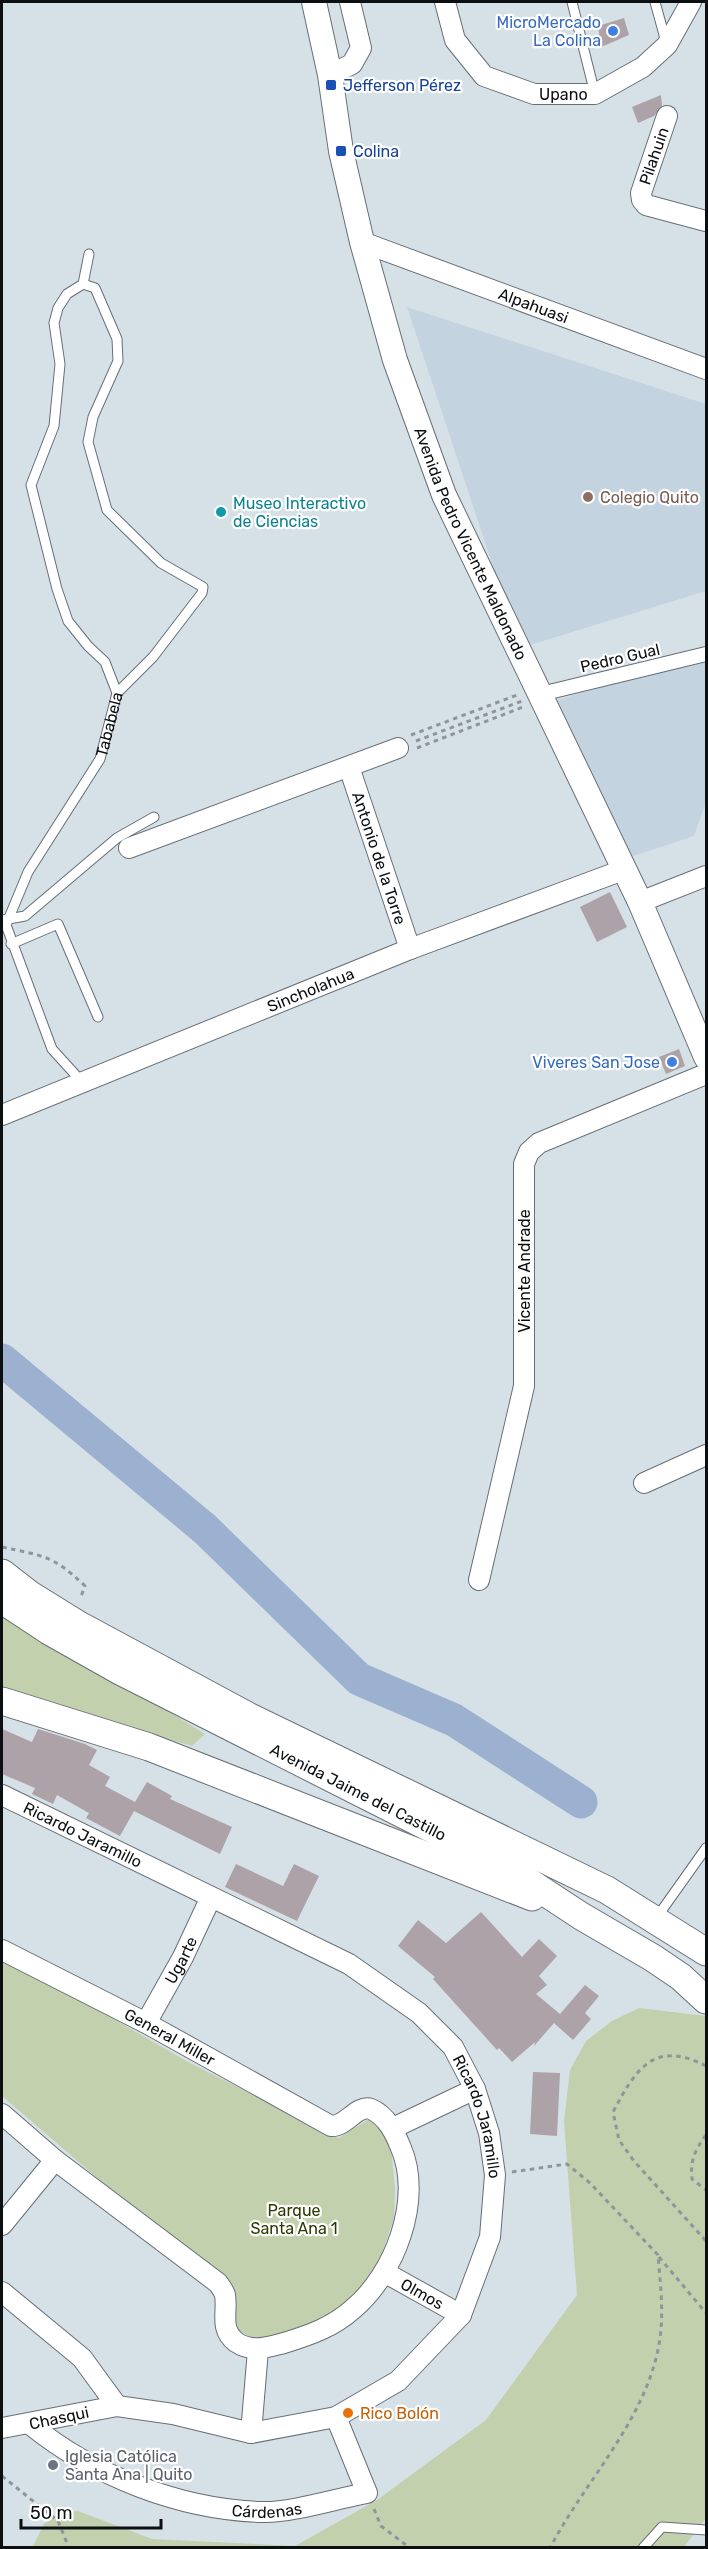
<svg xmlns="http://www.w3.org/2000/svg" width="708" height="2549" viewBox="0 0 708 2549" font-family="Rubik,sans-serif">
	<rect width="100%" height="100%" fill="#d6e0e7"/>
	<!-- built -->
	<g fill="#c4d3e0">
		<polygon points="407,307 706,404 706,591 520,648"/>
		<polygon points="706,653 706,802 694,836 624,859 552,702"/>
	</g>
	<!-- green -->
	<g fill="#c2d0ad">
		<polygon points="2,1609 205,1734 192,1746 44,1703 2,1686"/>
		<polygon points="2,1959 100,2011 188,2062 339,2138 377,2114 391,2146 395,2189 394,2218 381,2256 362,2289 322,2320 288,2336 254,2339 232,2326 230,2287 159,2231 2,2096"/>
		<polygon points="639,2008 706,2016 706,2518 684,2547 32,2548 44,2524 59,2513 78,2511 152,2539 295,2546 377,2500 486,2420 577,2295 564,2121 570,2070 586,2041 612,2021"/>
	</g>
	<g fill="none" stroke-linecap="round" stroke-linejoin="round">
		<!-- river -->
		<polyline stroke="#9cb1cf" stroke-width="33" points="2,1360 205,1529 359,1679 454,1720 581,1802"/>
	</g>
	<!-- building -->
	<g fill="#ada2a7">
		<polygon points="624,18 629,35 601,47 598,26"/>
		<polygon points="661,95 662,106 654,116 638,123 632,107"/>
		<polygon points="610,892 627,927 597,942 580,907"/>
		<polygon points="679,1049 685,1066 666,1074 659,1057"/>
		<polygon points="2,1729 32,1742 38,1729 85,1744 97,1750 89,1765 110,1777 105,1786 135,1802 147,1782 172,1796 170,1799 232,1827 220,1854 134,1811 120,1836 86,1818 89,1813 57,1795 53,1804 32,1794 35,1788 2,1774"/>
		<polygon points="236,1864 283,1886 294,1864 319,1876 297,1921 225,1887"/>
		<polygon points="481,1912 522,1957 539,1939 557,1956 539,1976 547,1985 536,1994 560,2014 585,1985 599,1996 585,2013 591,2019 573,2040 554,2023 534,2046 535,2042 512,2062 499,2048 497,2050 433,1979 435,1977 398,1946 418,1920 446,1943"/>
		<polygon points="533,2072 560,2073 557,2136 530,2134"/>
	</g>
	<g fill="none" stroke-linecap="round" stroke-linejoin="round">
		<!-- service casing -->
		<g stroke="#676f76" stroke-width="11">
			<g id="service">
				<polyline points="572,2 595,94"/>
				<polyline points="655,2 666,42"/>
				<polyline points="83,284 95,288 117,339 118,361 93,417 88,442 107,510 161,563 203,587 202,593 153,657 117,693"/>
				<polyline points="3,920 25,916 117,838 154,817"/>
				<polyline points="11,944 58,924 98,1017"/>
				<path id="s1" d="M82 1082 52 1049 6 925 28 872 100 759 117 693 105 662 88 646 68 621 57 589 31 485 54 426 60 364 54 323 58 308 67 294 83 284 89 254"/>
				<polyline points="657,1917 706,1848"/>
				<polyline points="643,2548 662,2527 706,2530"/>
			</g>
		</g>
		<!-- pedestrian casing -->
		<g stroke="#676f76" stroke-width="16">
			<polyline id="pedestrian" points="541,694 706,654"/>
		</g>
		<!-- minor casing -->
		<g stroke="#676f76" stroke-width="22">
			<g id="minor">
				<path id="s2" d="M445 2 455 40 484 76 534 94H595L643 67 667 45 691 2"/>
				<polyline points="330,75 352,64 361,48 350,2"/>
				<polyline points="667,116 641,193 642,200 646,205 706,221"/>
				<path id="s3" d="M362 242 706 369"/>
				<path id="s4" d="M349 767 410 949"/>
				<polyline points="129,848 398,748"/>
				<polyline points="640,902 706,876"/>
				<path id="s5" d="M2 1115 410 949 623 870"/>
				<polyline points="644,1483 706,1455"/>
				<polyline points="479,1580 524,1386 524,1164 529,1152 539,1143 706,1074"/>
				<path id="s6" d="M2 1795 349 1964 419 2013 453 2047 475 2089 489 2133 495 2175 490 2237 461 2315 398 2381 336 2417 251 2433 173 2414 117 2406 2 2428"/>
				<path id="s7" d="M2 1950 146 2023 331 2126C346 2127 357 2104 371 2109 387 2116 395 2133 401 2148 423 2199 395 2274 353 2309 333 2327 310 2335 284 2343 267 2347 252 2353 236 2342 219 2329 228 2312 225 2295 224 2291 220 2286 218 2283L55 2160 2 2114"/>
				<path id="s8" d="M146 2023 183 1957 211 1897"/>
				<polyline points="393,2128 475,2089"/>
				<polyline points="2,2225 55,2160"/>
				<path id="s9" d="M384 2272 461 2315"/>
				<polyline points="2,2292 82,2358 117,2406"/>
				<path id="s10" d="M31 2425C94 2476 181 2510 263 2512 290 2513 339 2498 367 2493L336 2417"/>
				<polyline points="251,2433 258,2350"/>
			</g>
		</g>
		<!-- tertiary casing -->
		<g stroke="#676f76" stroke-width="26">
			<g id="tertiary">
				<path id="s11" d="M314 2 330 75 341 151 362 242 395 360 444 495 640 902 706 1057"/>
			</g>
		</g>
		<!-- secondary casing -->
		<g stroke="#676f76" stroke-width="29">
			<g id="secondary">
				<polyline points="2,1573 29,1594 79,1625 248,1716 607,1890 706,1952"/>
				<path id="s12" d="M2 1600 49 1631 120 1671 505 1866 581 1916 653 1958 681 1977 706 2000"/>
				<polyline points="2,1701 149,1747 532,1897"/>
			</g>
		</g>
		<!-- path -->
		<g stroke="#8e969b" stroke-width="3" stroke-dasharray="4.5 4.5" stroke-linecap="butt">
			<polyline points="411,735 517,695"/>
			<polyline points="416,741 522,701"/>
			<polyline points="417,748 523,707"/>
			<path d="M2 1547C43 1556 53 1555 85 1586L80 1599"/>
			<path d="M706 2066C654 2039 636 2069 613 2112L619 2140 634 2161 706 2241"/>
			<path d="M706 2135C695 2150 690 2160 692 2179L706 2190"/>
			<path d="M512 2172 567 2164 590 2183 658 2255C660 2279 663 2305 661 2329 654 2412 587 2477 550 2548"/>
			<polyline points="659,2257 706,2313"/>
			<polyline points="2,2476 58,2521 69,2548"/>
			<polyline points="374,2509 381,2526 410,2548"/>
		</g>
		<!-- service -->
		<use href="#service" stroke="#fff" stroke-width="9"/>
		<!-- pedestrian -->
		<use href="#pedestrian" stroke="#fff" stroke-width="14"/>
		<!-- minor -->
		<use href="#minor" stroke="#fff" stroke-width="20"/>
		<!-- tertiary -->
		<use href="#tertiary" stroke="#fff" stroke-width="24"/>
		<!-- secondary -->
		<use href="#secondary" stroke="#fff" stroke-width="27"/>
	</g>
	<!-- markers -->
	<g fill="#3f7fe0" stroke="#fff" stroke-width="2">
		<circle cx="613" cy="31" r="6"/>
		<circle cx="672" cy="1062" r="6"/>
	</g>
	<g fill="#1a4fb4" stroke="#fff" stroke-width="2">
		<rect x="325" y="79" width="12" height="12" rx="3"/>
		<rect x="335" y="145" width="12" height="12" rx="3"/>
	</g>
	<circle fill="#8d6e63" stroke="#fff" stroke-width="2" cx="588" cy="497" r="6"/>
	<circle fill="#0f9aa8" stroke="#fff" stroke-width="2" cx="221" cy="512" r="6"/>
	<circle fill="#e8710a" stroke="#fff" stroke-width="2" cx="348" cy="2413" r="6"/>
	<circle fill="#6b7280" stroke="#fff" stroke-width="2" cx="53" cy="2465" r="6"/>
	<g text-anchor="middle" dominant-baseline="central" stroke-width="4.5" stroke-linejoin="round" paint-order="stroke">
		<!-- shop labels -->
		<g font-size="16" fill="#366cbe" stroke="#fff" text-anchor="end">
			<text x="601" y="22">MicroMercado<tspan x="601" dy="18">La Colina</tspan></text>
			<text x="660" y="1062">Viveres San Jose</text>
		</g>
		<!-- transit labels -->
		<g font-size="16" fill="#164399" stroke="#fff" text-anchor="start">
			<text x="343" y="85">Jefferson Pérez</text>
			<text x="353" y="151">Colina</text>
		</g>
		<!-- street labels -->
		<g font-size="16" fill="#0c0f11" stroke="#fff">
			<text stroke="none"><textPath href="#s2" startOffset="168">Upano</textPath></text>
			<text transform="translate(654 156) rotate(-71)">Pilahuin</text>
			<text stroke="none"><textPath href="#s3" startOffset="183">Alpahuasi</textPath></text>
			<text stroke="none"><textPath href="#s11" startOffset="566">Avenida Pedro Vicente Maldonado</textPath></text>
			<text transform="translate(620 658) rotate(-13)">Pedro Gual</text>
			<text stroke="none"><textPath href="#s1" startOffset="404">Tababela</textPath></text>
			<text stroke="none"><textPath href="#s4" startOffset="96">Antonio de la Torre</textPath></text>
			<text stroke="none"><textPath href="#s5" startOffset="333">Sincholahua</textPath></text>
			<text transform="translate(524 1271) rotate(-90)">Vicente Andrade</text>
			<text stroke="none"><textPath href="#s12" startOffset="405">Avenida Jaime del Castillo</textPath></text>
			<text stroke="none"><textPath href="#s6" startOffset="90">Ricardo Jaramillo</textPath></text>
			<text stroke="none"><textPath href="#s8" startOffset="72">Ugarte</textPath></text>
			<text stroke="none"><textPath href="#s7" startOffset="189">General Miller</textPath></text>
			<text stroke="none"><textPath href="#s6" startOffset="594">Ricardo Jaramillo</textPath></text>
			<text stroke="none"><textPath href="#s9" startOffset="44">Olmos</textPath></text>
			<text transform="translate(59 2418) rotate(-12)">Chasqui</text>
			<text stroke="none"><textPath href="#s10" startOffset="256">Cárdenas</textPath></text>
		</g>
		<!-- education labels -->
		<g font-size="16" fill="#785e54" stroke="#fff" text-anchor="start">
			<text x="600" y="497">Colegio Quito</text>
		</g>
		<!-- culture labels -->
		<g font-size="16" fill="#0d838f" stroke="#fff" text-anchor="start">
			<text x="233" y="503">Museo Interactivo<tspan x="233" dy="18">de Ciencias</tspan></text>
		</g>
		<!-- park labels -->
		<g font-size="16" fill="#2b3a03" stroke="#fff">
			<text x="294" y="2210">Parque<tspan x="294" dy="18">Santa Ana 1</tspan></text>
		</g>
		<!-- food labels -->
		<g font-size="16" fill="#c56008" stroke="#fff" text-anchor="start">
			<text x="360" y="2413">Rico Bolón</text>
		</g>
		<!-- worship labels -->
		<g font-size="16" fill="#5b616d" stroke="#fff" text-anchor="start">
			<text x="65" y="2456">Iglesia Católica<tspan x="65" dy="18">Santa Ana | Quito</tspan></text>
		</g>
	</g>
	<!-- border -->
	<rect width="708" height="2549" fill="none" stroke="#0c0f11" stroke-width="6"/>
	<!-- scale -->
	<path d="M21 2519v9h140v-9" fill="none" stroke="#0c0f11" stroke-width="3"/>
	<text x="30" y="2519" font-size="18" fill="#0c0f11" stroke="#ffffff" stroke-width="4.5" paint-order="stroke">50 m</text>
</svg>
